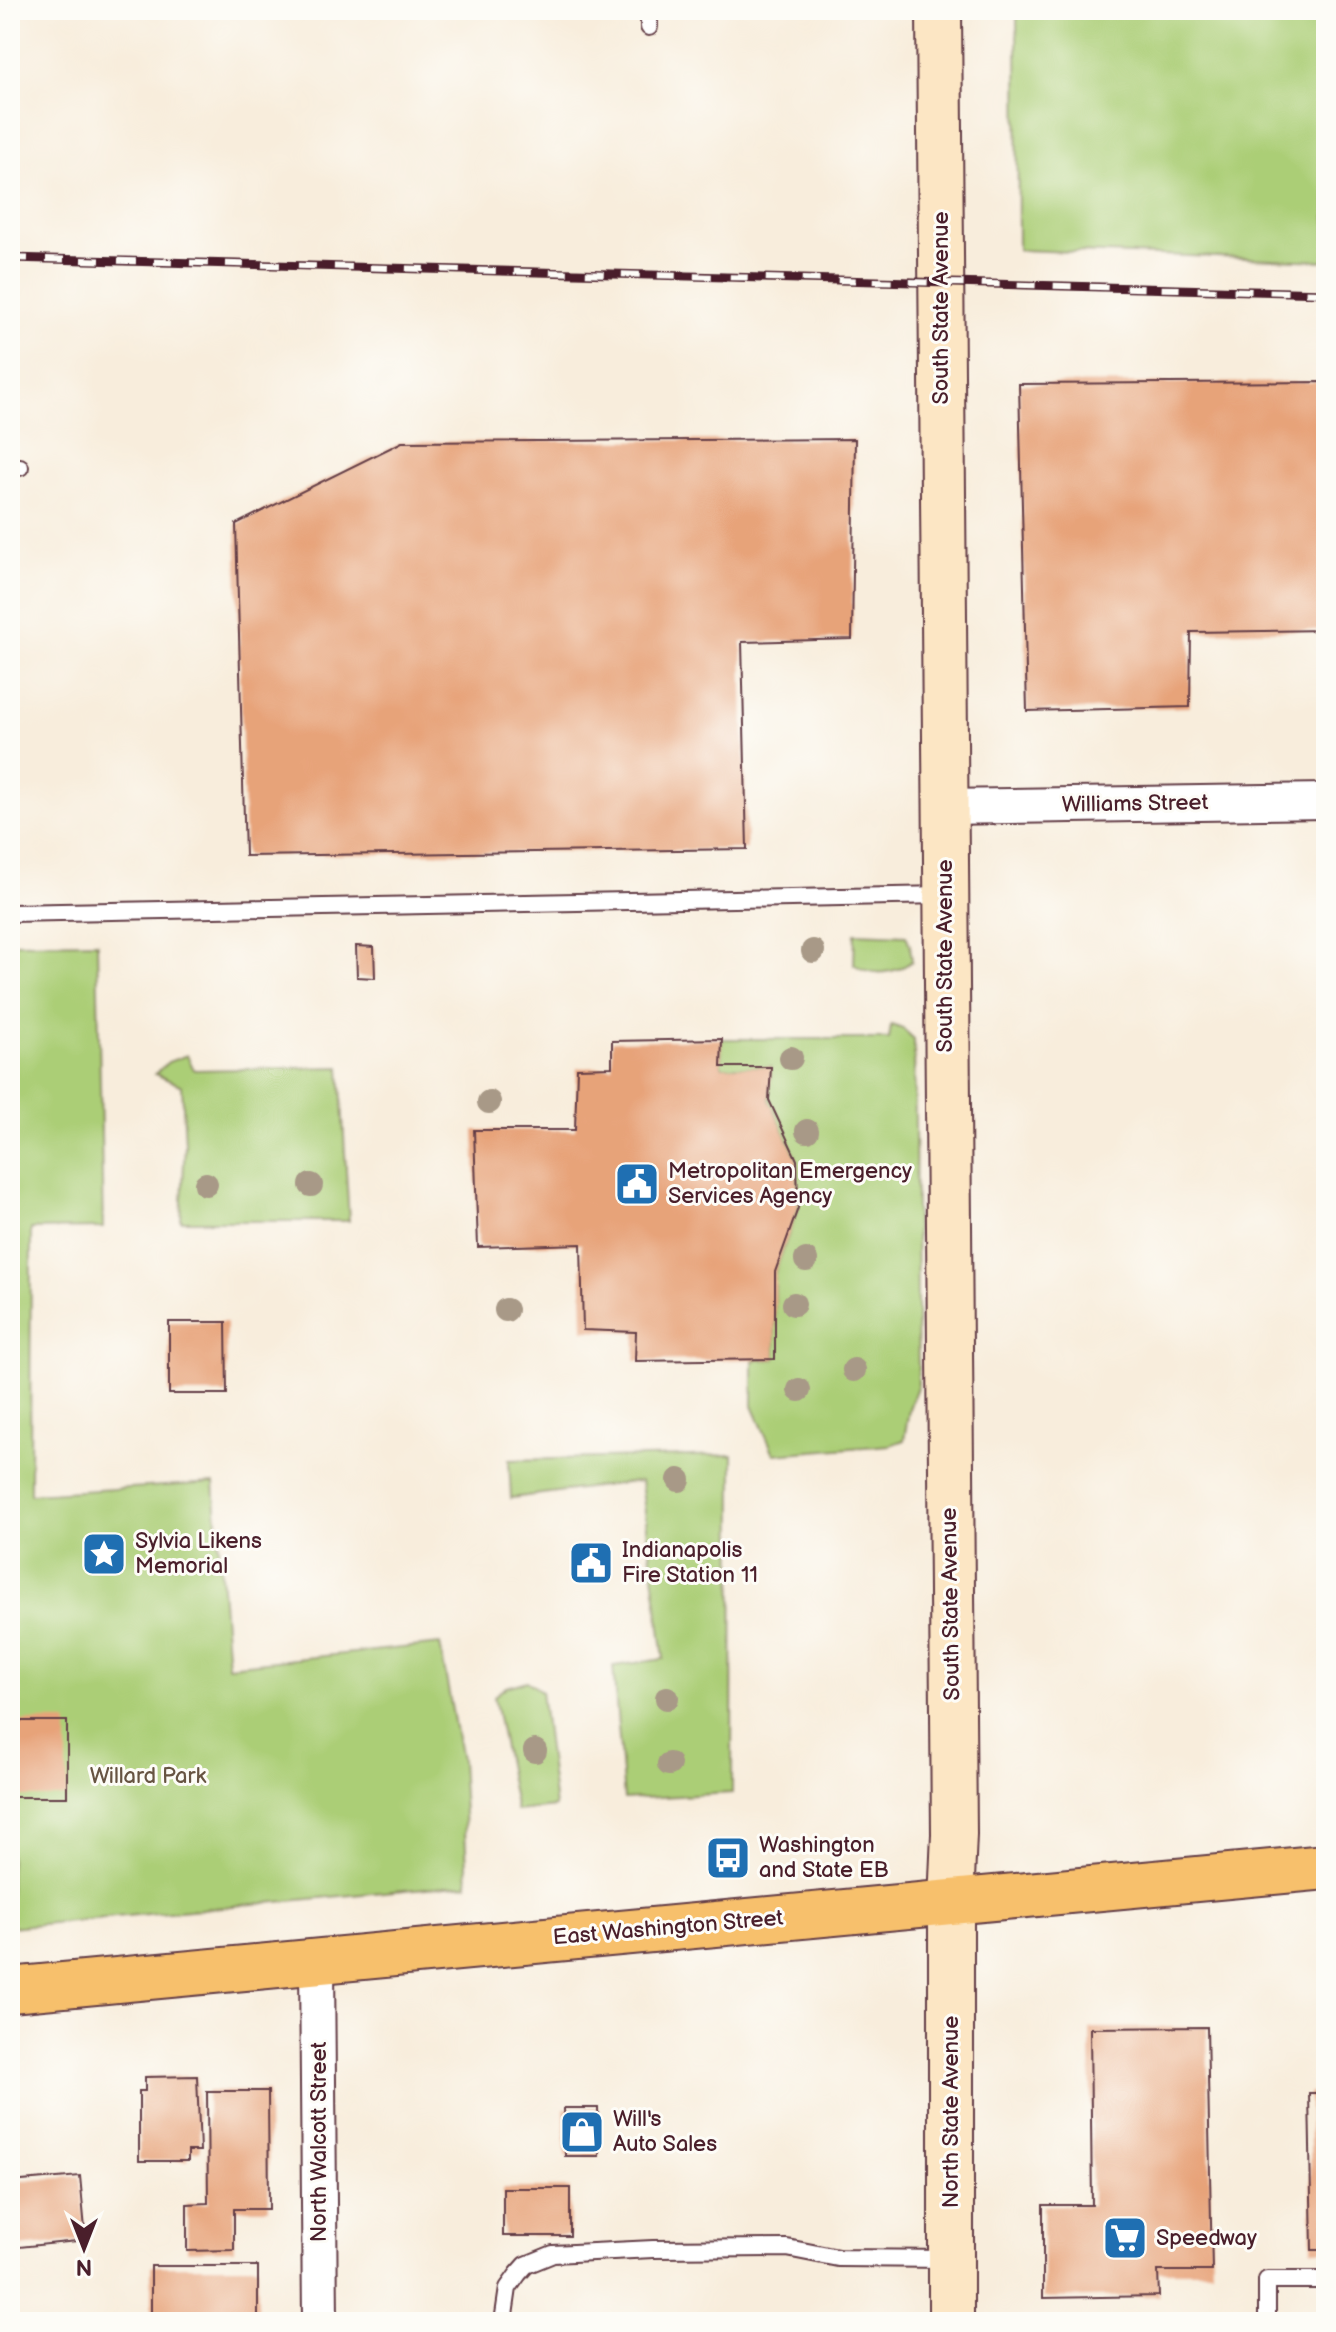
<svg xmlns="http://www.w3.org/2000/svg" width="1336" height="2332" viewBox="0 0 1336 2332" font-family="'Balsamiq Sans',sans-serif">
	<rect width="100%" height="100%" fill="#fdfcf7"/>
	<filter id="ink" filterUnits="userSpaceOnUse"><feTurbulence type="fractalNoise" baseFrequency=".0125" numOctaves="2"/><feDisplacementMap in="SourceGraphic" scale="16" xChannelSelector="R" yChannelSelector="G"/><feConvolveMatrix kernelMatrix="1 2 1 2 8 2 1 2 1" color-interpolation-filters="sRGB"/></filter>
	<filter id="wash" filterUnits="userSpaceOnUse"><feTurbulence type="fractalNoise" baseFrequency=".006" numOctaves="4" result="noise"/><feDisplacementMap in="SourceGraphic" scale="32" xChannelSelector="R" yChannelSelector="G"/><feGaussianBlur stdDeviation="1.8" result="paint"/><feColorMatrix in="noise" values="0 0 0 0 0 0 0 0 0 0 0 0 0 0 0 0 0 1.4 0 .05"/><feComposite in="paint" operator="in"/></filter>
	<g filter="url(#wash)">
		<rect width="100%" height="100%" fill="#f8eddc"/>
		<!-- green -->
		<g fill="#abce76" stroke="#7a7650" stroke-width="2">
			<polygon points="1017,10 1326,10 1326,261 1018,250"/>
			<path d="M855 933 906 935 910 945 912 961C896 974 871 977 854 964Z"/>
			<polygon points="97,942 103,1228 31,1229 30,1494 214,1483 228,1666 440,1644 461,1760 468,1884 10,1927 10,943"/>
			<polygon points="891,1025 903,1029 914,1039 918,1384 909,1409 904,1440 890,1445 774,1454 753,1406 753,1360 775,1359 775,1272 798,1208 797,1160 769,1100 771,1067 721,1067 722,1039 889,1039"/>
			<polygon points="187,1055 194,1070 340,1067 349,1221 181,1221 185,1144 182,1086 155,1074 168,1062"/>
			<polygon points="733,1455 732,1793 624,1799 613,1666 664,1659 641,1481 511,1498 509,1460"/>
			<polygon points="527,1681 541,1691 555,1807 516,1811 494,1696 506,1687"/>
		</g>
		<g id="blocks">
			<!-- building -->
			<g fill="#e7a379">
				<polygon points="1326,382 1326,630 1191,632 1190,707 1027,711 1019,384"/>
				<polygon points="855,439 852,639 742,642 747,849 245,856 236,524 402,442"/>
				<polygon points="356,946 374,947 375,978 357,977"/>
				<polygon points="722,1039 721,1067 771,1067 769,1100 797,1160 798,1208 775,1272 775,1359 635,1361 636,1332 583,1330 581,1244 478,1247 474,1130 575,1130 577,1068 612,1067 612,1041"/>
				<polygon points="169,1322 226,1322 227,1394 169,1394"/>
				<rect x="10" y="1721" width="57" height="76"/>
				<polygon points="1207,2027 1212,2271 1158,2271 1159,2296 1043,2298 1043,2205 1092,2205 1090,2028"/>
				<polygon points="197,2076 200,2151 188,2151 188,2161 139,2161 139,2091 145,2091 145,2077"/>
				<polygon points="207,2091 268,2091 269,2209 234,2209 234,2250 187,2251 187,2204 208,2203"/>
				<polygon points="1309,2093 1326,2093 1326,2250 1312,2250"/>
				<polygon points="564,2108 598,2108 599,2156 565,2156"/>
				<polygon points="80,2176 86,2240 10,2248 10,2182"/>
				<rect x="503" y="2188" width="67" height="48"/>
				<rect x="151" y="2266" width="107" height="56"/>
			</g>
		</g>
	</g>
	<g filter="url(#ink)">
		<use href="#blocks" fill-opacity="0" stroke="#643e46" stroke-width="2"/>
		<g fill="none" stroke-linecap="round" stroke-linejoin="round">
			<!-- lane casing -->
			<g stroke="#643e46" stroke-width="20">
				<g id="lane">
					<polyline points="649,10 649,27"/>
					<polyline points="10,467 20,467"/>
					<polyline points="10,913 944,895"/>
					<polyline points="503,2322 508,2288 518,2274 526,2265 553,2254 653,2249 787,2248 838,2258 950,2259"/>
					<polyline points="1267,2322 1267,2280 1326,2280"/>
				</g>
			</g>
			<!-- street casing -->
			<g stroke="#643e46" stroke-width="38">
				<g id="street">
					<polyline points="944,807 1326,801"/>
					<polyline points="317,1962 320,2322"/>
				</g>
			</g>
			<!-- secondary casing -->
			<g stroke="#643e46" stroke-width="48">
				<polyline id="secondary" points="939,10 954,1834 951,1902 951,2322"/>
			</g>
			<!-- primary casing -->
			<g stroke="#643e46" stroke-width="48">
				<polyline id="primary" points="10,1990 1326,1867"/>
			</g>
			<!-- lane -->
			<use href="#lane" stroke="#fff" stroke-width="16"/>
			<!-- street -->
			<use href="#street" stroke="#fff" stroke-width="34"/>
			<!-- secondary -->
			<use href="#secondary" stroke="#fce6c4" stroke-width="44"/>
			<!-- primary -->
			<use href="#primary" stroke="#f7c06c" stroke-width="44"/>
			<!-- rail casing -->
			<g stroke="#4a1f2b" stroke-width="9">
				<polyline id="rail" points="10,258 1326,293"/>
			</g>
			<!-- rail -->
			<use href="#rail" stroke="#fdfcf7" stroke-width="6" stroke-dasharray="18" stroke-linecap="butt"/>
		</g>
		<!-- trees -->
		<g fill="#a89987">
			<circle cx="813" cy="951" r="12"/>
			<circle cx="791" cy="1058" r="12"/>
			<circle cx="489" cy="1102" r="12"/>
			<circle cx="807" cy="1131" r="12"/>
			<circle cx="206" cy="1184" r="12"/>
			<circle cx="311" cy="1185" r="12"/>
			<circle cx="806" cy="1260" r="12"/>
			<circle cx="794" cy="1304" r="12"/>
			<circle cx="506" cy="1310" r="12"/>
			<circle cx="854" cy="1370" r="12"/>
			<circle cx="799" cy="1390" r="12"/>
			<circle cx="679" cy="1480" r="12"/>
			<circle cx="667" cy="1698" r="12"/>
			<circle cx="535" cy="1751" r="12"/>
			<circle cx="669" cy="1764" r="12"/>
		</g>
	</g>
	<!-- icons -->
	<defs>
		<g id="civic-square" transform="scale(2.3)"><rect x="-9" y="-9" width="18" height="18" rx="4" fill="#1f6fb2" stroke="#fdfcf7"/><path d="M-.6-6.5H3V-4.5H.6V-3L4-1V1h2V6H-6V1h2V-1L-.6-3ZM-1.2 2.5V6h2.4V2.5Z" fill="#fff"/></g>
		<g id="sight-square" transform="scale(2.3)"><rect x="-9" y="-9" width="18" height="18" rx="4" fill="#1f6fb2" stroke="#fdfcf7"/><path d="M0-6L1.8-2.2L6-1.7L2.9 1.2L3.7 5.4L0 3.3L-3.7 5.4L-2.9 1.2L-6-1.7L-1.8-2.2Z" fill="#fff"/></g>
		<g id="bus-square" transform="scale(2.3)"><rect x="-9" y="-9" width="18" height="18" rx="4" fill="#1f6fb2" stroke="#fdfcf7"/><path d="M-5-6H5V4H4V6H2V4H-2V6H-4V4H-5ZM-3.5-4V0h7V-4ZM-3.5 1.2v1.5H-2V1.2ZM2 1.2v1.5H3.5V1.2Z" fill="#fff"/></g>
		<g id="shop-square" transform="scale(2.3)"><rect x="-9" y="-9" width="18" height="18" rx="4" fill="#1f6fb2" stroke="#fdfcf7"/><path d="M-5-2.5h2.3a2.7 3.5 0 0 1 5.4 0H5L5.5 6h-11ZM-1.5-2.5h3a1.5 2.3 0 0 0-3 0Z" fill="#fff"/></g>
		<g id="supermarket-square" transform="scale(2.3)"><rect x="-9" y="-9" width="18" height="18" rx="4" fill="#1f6fb2" stroke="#fdfcf7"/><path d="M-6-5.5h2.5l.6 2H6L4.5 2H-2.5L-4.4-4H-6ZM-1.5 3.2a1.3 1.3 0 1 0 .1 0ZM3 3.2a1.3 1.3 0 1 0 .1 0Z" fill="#fff"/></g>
	</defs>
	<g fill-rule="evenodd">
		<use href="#civic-square" x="637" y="1184"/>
		<use href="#sight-square" x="104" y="1554"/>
		<use href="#civic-square" x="591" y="1563"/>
		<use href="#bus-square" x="728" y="1858"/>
		<use href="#shop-square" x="582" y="2132"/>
		<use href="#supermarket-square" x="1125" y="2238"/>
	</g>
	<g text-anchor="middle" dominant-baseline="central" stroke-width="6" stroke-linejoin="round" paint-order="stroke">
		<!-- street labels -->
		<g font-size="22" fill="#4a1f2b" stroke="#fdfcf7">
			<text transform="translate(941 308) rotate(-90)">South State Avenue</text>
			<text transform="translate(1135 804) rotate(-1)">Williams Street</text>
			<text transform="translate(945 956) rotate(-90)">South State Avenue</text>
			<text transform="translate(951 1604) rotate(-91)">South State Avenue</text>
			<text transform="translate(668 1928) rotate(-5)">East Washington Street</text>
			<text transform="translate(951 2112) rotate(-90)">North State Avenue</text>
			<text transform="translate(319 2142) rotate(-90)">North Walcott Street</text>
		</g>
		<!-- poi labels -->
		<g font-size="22" fill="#4a1f2b" stroke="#fdfcf7" text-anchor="start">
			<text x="668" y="1171">Metropolitan Emergency<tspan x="668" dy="25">Services Agency</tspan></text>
			<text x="135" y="1541">Sylvia Likens<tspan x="135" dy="25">Memorial</tspan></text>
			<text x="622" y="1550">Indianapolis<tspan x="622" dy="25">Fire Station 11</tspan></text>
			<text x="759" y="1845">Washington<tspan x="759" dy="25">and State EB</tspan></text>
			<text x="613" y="2119">Will's<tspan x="613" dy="25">Auto Sales</tspan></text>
			<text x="1156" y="2238">Speedway</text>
		</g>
		<!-- park labels -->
		<g font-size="22" fill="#675442" stroke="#fdfcf7">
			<text x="148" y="1776">Willard Park</text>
		</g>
	</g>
	<!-- margin -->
	<rect width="1336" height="2332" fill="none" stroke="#fdfcf7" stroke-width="40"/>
	<!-- north arrow -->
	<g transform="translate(84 2248) rotate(180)" stroke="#fdfcf7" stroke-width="6" paint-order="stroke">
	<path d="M0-6L14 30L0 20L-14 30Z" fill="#4a1f2b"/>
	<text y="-12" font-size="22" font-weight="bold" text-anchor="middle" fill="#4a1f2b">N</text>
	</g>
</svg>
